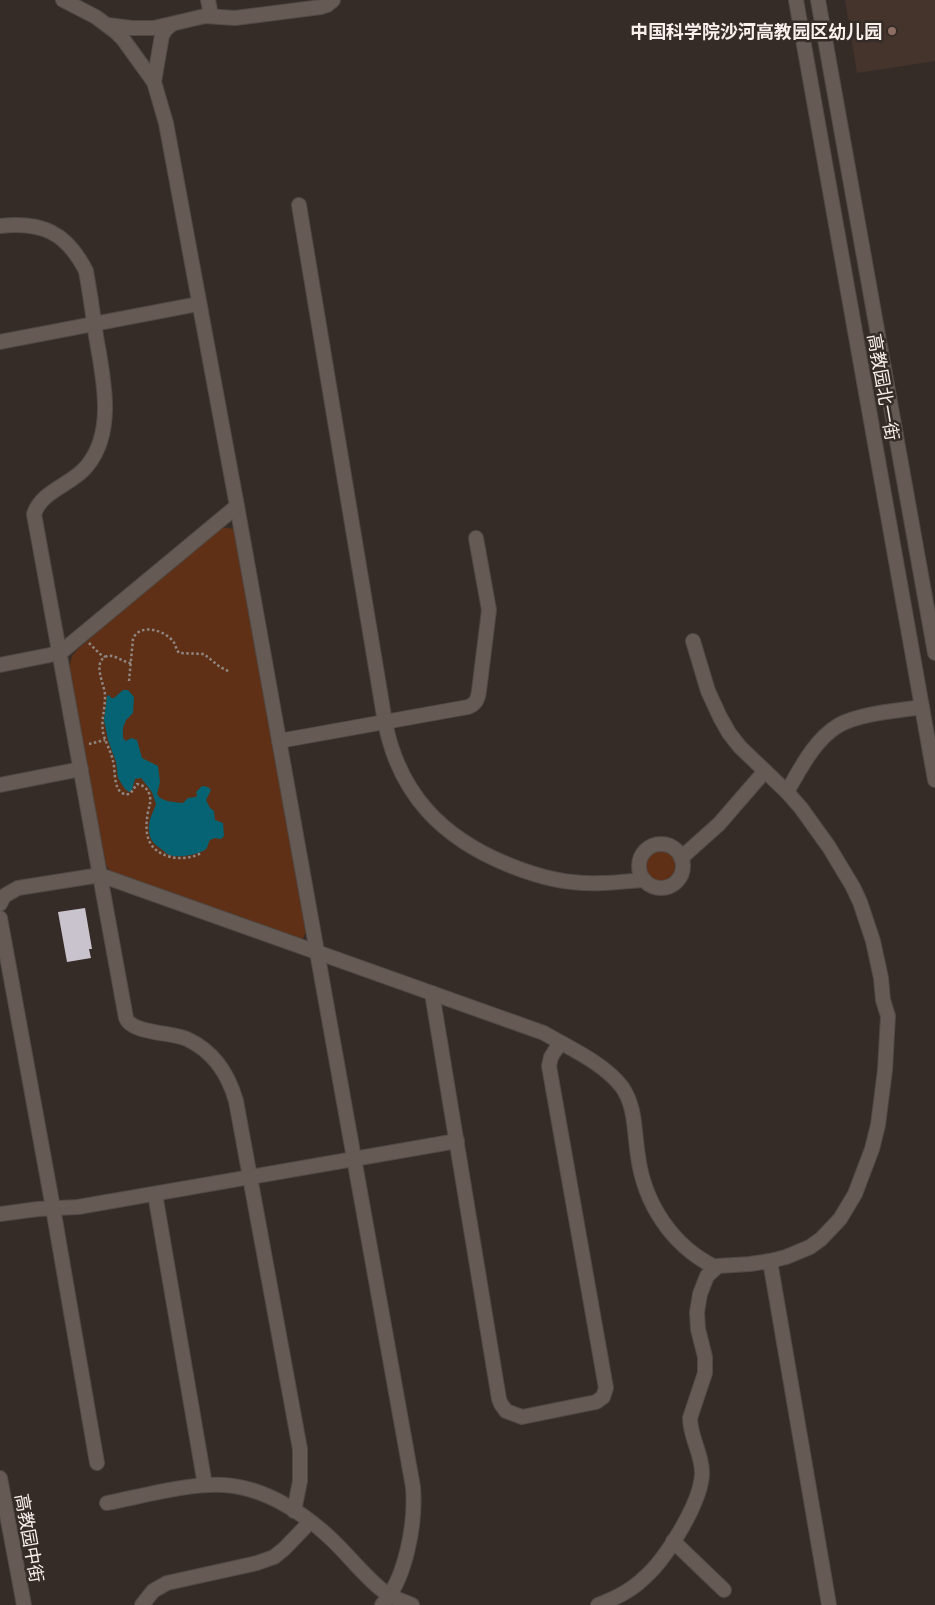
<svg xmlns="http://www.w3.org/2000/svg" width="935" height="1605" viewBox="0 0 935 1605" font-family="'PT Serif','Noto Sans SC',serif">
	<rect width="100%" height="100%" fill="#362c27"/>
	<!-- built -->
	<polygon fill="#44342c" points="845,0 935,0 935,61 857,73"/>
	<!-- green -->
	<g fill="#5f3015">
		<polygon points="220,527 235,529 306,931 303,939 112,872 107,867 104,855 69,667 72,656 78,649"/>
		<circle cx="661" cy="866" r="15"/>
	</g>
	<!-- water -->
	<path fill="#056374" d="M123 690H128L134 697 133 713 126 720 123 728V738L126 741 131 738 137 740 142 758 158 766 160 782 157 794C161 802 174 802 183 803L188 798 196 797 197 795 196 792 202 786 208 787 211 790 206 800 210 808 214 811 215 820 223 823 224 836 221 839 215 838 210 840C208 843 208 848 205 850 196 855 176 859 167 854 165 852 163 850 161 849 154 844 149 839 149 830 148 820 153 813 156 804L152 792 141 778 135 779 132 790 129 792 125 789 118 778 116 762 108 740 104 720 107 696 109 695 111 698H114Z"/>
	<!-- building -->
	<polygon fill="#c9c3ce" points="85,908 92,949 89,949 91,958 67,962 58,912"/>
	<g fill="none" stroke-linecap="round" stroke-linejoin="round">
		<!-- minor casing -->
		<g stroke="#514945" stroke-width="16">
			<g id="minor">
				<path d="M63 0 96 17 116 32 123 39 154 82 166 123 237 506 413 1487C416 1522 406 1579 382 1605"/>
				<polyline points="208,0 211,15"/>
				<polyline points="108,25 131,28 154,28 205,16 235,18 321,7 327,5 333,0"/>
				<polyline points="154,82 162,35 166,29 172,24"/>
				<path d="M299 205 385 722C399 794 442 838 509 865 529 873 550 880 572 882 596 885 620 882 644 880"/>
				<path d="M0 226C42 221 67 233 86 271 90 293 93 314 96 336 103 377 116 431 87 466 72 485 42 490 34 514L126 1018C132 1034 172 1032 187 1039 213 1051 228 1073 236 1101L300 1449V1481L294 1511"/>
				<polyline points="0,342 198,304"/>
				<polyline points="0,665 60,653 237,506"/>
				<path d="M279 741 468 707C476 704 478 699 479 691L489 610 476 538"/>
				<polyline points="0,785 81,769"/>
				<path d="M787 792C800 769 815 739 839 725 861 713 897 711 922 707"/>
				<circle cx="661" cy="866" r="22"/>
				<polyline points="681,858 719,824 765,771"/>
				<path d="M0 904 4 896 18 888 100 875 544 1033C569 1048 604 1063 622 1087 636 1107 634 1132 638 1156 644 1203 672 1246 715 1267"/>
				<polyline points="0,918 53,1208 97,1463"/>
				<polyline points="432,993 499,1399 501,1404 506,1411 522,1417 596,1402 603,1397 606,1388 549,1066 551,1057 560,1043"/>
				<polyline points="155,1194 205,1485"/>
				<polyline points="0,1214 38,1209 78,1207 457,1141"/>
				<polyline points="770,1261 829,1605"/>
				<path d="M107 1503C143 1496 188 1483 224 1485 262 1487 301 1511 328 1536 347 1553 362 1574 382 1590L390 1596 412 1605"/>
				<polyline points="673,1541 724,1590"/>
				<polyline points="142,1605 153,1591 167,1583 257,1563 274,1557 284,1549 310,1522"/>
				<path d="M598 1605C614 1599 632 1590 644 1578 666 1559 700 1504 702 1475 703 1455 690 1438 690 1418L705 1373V1357L698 1329 697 1312 700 1294 707 1276 718 1266 750 1264 770 1261 786 1257 810 1247 821 1239 840 1219 855 1194 872 1149 878 1125 885 1070 888 1016 883 1000 881 978 873 941 860 902 853 887 829 847 801 808 787 792 740 747 729 733 720 717 708 691 693 641"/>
			</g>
		</g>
		<!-- tertiary casing -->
		<g stroke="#514945" stroke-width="16">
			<g id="tertiary">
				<polyline points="796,0 935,780"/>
				<polyline points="818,0 935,653"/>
			</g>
		</g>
		<!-- secondary casing -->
		<g stroke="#514945" stroke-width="16">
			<polyline id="secondary" points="0,1478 24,1605"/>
		</g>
		<!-- path -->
		<g stroke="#908783" stroke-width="2.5" stroke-dasharray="2.5 2.5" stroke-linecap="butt">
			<polyline points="89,643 100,654 105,657"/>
			<path d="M131 663C123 663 113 652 105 657 92 664 106 687 105 697 105 709 101 720 103 732 105 742 111 751 113 761 116 771 112 797 130 794L137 784C144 785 149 790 150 797 151 803 149 806 148 812 144 834 147 851 171 857 180 859 193 858 201 853"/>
			<path d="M129 681 133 639C139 624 161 629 171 639 176 643 175 648 179 653L204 654 220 667 230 672"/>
			<polyline points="89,744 105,740"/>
		</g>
		<!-- minor -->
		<use href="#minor" stroke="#655a54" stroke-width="14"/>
		<!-- tertiary -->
		<use href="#tertiary" stroke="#655a54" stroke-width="14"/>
		<!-- secondary -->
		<use href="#secondary" stroke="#655a54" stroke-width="14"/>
	</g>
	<!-- markers -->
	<circle fill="#8d6e63" stroke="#362c27" stroke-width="2" cx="892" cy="31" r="5"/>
	<g text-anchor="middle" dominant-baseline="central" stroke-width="5" stroke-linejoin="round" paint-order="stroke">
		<!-- poi labels -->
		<g font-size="18" font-weight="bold" fill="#f7f0ed" stroke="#362c27" text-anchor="end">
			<text x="882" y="31">中国科学院沙河高教园区幼儿园</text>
		</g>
		<!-- street labels -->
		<g font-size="18" fill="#f7f0ed" stroke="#362c27">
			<text transform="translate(884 387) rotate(80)">高教园北一街</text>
			<text transform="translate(30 1538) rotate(80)">高教园中街</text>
		</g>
	</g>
</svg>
